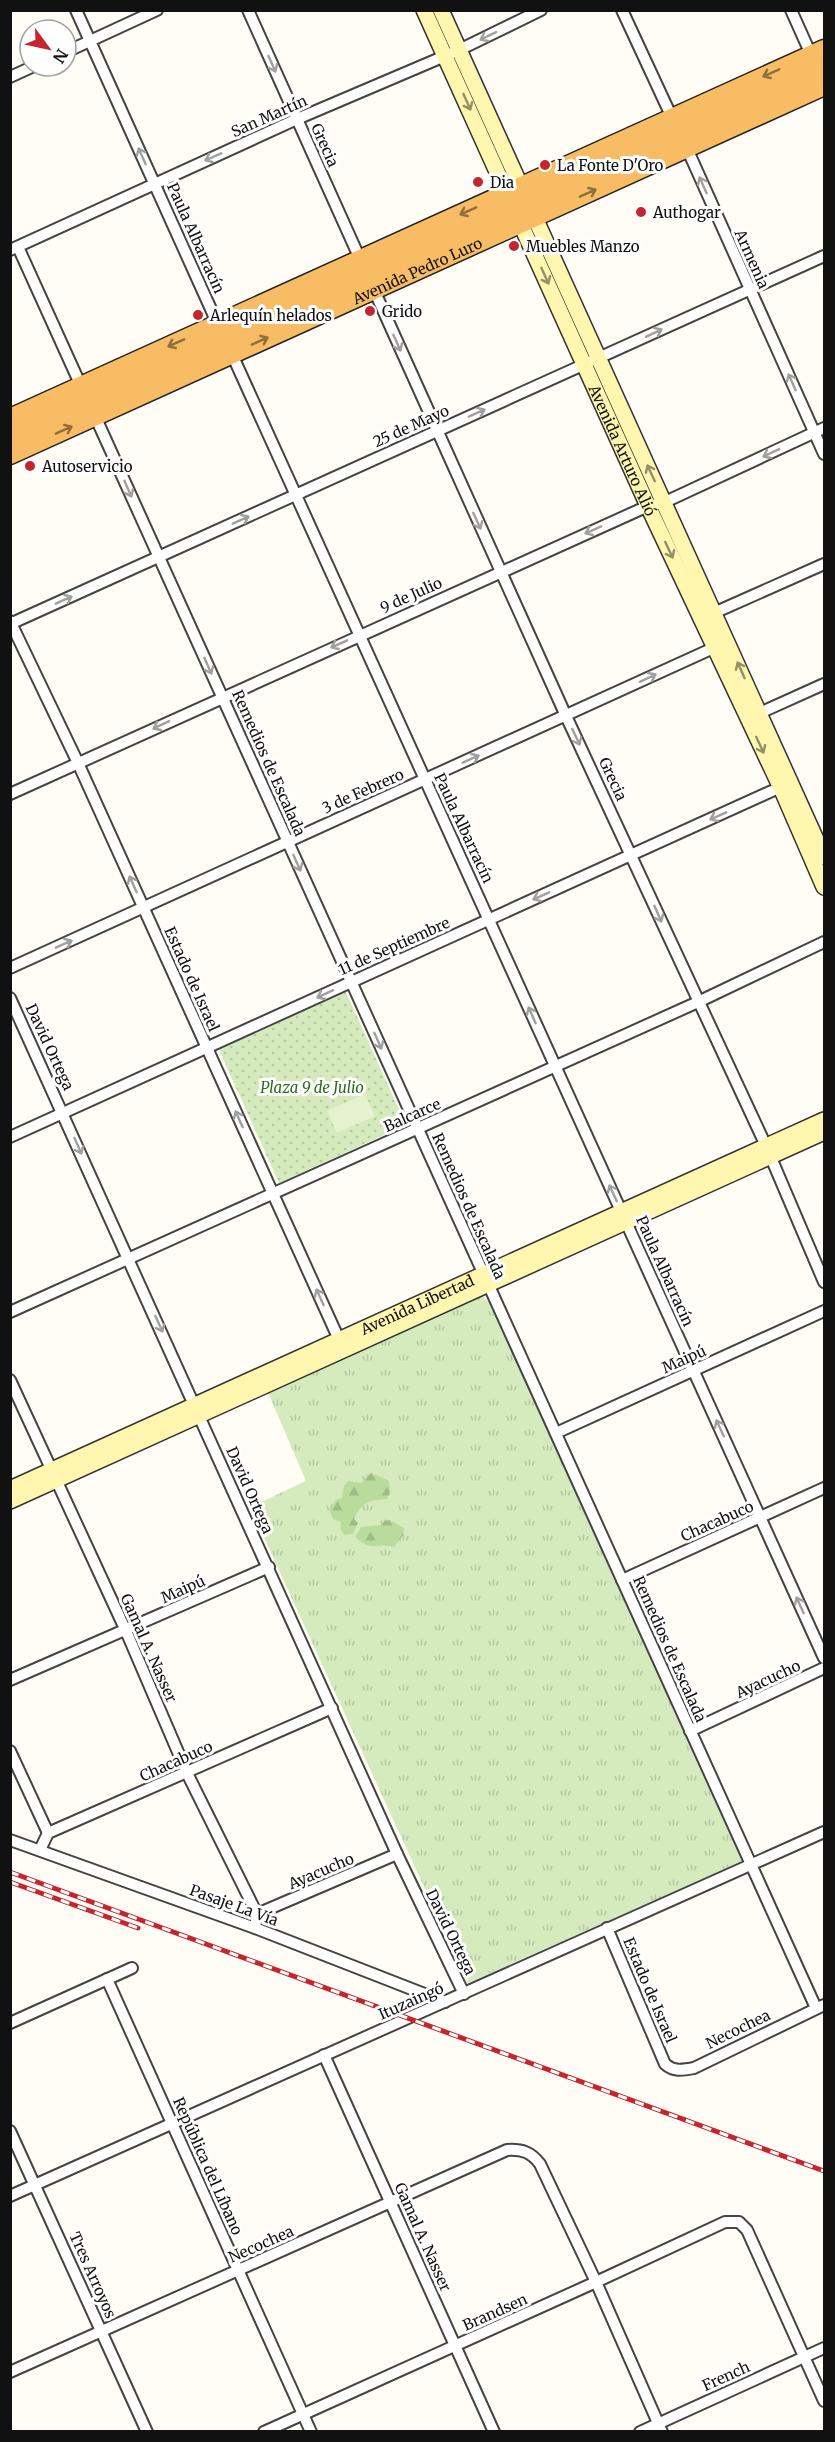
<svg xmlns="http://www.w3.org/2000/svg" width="835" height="2442" viewBox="0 0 835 2442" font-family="Merriweather,serif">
	<defs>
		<pattern id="grass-tufts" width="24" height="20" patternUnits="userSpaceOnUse" patternTransform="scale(1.5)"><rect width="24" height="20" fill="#d5ebbd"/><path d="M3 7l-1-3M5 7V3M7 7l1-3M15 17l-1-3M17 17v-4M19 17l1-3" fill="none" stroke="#b6c8a1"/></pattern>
		<pattern id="forest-firs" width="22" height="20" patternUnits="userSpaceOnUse" patternTransform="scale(1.5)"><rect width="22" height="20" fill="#b9dc9c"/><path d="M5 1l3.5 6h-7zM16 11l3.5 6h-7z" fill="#9ebc85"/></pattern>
		<pattern id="park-dots" width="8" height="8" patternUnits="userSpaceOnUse" patternTransform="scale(1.5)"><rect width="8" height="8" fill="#d5ebbd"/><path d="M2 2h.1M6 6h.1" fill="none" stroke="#b6c8a1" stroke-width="1.8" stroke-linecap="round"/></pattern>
	</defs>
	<rect width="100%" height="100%" fill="#fffdf5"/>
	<!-- grass -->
	<polygon fill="url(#grass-tufts)" points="482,1295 490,1303 742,1862 468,1983 250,1507 306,1481 267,1390"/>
	<!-- forest -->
	<g fill="url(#forest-firs)">
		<path d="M371 1473 388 1480C391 1488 390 1492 387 1499 369 1500 362 1502 354 1519L358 1523 353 1534 345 1535 341 1530V1522L333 1519 329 1509 336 1500 342 1498 344 1486 348 1481 361 1483Z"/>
		<path d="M390 1520 404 1528 403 1535 394 1547C374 1542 373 1553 355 1537L361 1527 381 1525 384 1521Z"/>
	</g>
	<!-- park -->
	<polygon fill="url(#park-dots)" points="346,992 406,1125 279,1183 219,1050"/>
	<!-- pitch -->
	<polygon fill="#e6f2cf" points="365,1094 375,1116 337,1133 327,1111"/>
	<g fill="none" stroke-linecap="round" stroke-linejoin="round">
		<!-- minor casing -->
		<g stroke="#444" stroke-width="14">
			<g id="minor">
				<polyline points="76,10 219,327"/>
				<polyline points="248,10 360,259"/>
				<polyline points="622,10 674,122"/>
				<polyline points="791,10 813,59"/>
				<polyline points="66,52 157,10"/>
				<polyline points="10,77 34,66"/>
				<polyline points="685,144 824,454"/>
				<polyline points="18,247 81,386"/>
				<polyline points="10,250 297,119 459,50 541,10"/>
				<polyline points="374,290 566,716 766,1146 824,1282"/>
				<polyline points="230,350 824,1658"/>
				<polyline points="95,416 816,2008"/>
				<polyline points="707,616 824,564"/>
				<polyline points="10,621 78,763 341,1344"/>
				<polyline points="10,624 824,256"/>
				<polyline points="753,716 824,684"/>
				<polyline points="10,794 648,506 665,502 824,428"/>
				<polyline points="10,968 720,645"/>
				<polyline points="10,998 397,1854 464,1994"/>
				<polyline points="10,1137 785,785"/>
				<polyline points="10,1312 698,1002 824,942"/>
				<polyline points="10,1380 126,1631 187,1773 257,1914 255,1928"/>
				<polyline points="556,1433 824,1311"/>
				<polyline points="622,1580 824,1488"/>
				<polyline points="10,1680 269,1567"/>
				<polyline points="690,1731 824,1668"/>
				<polyline points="10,1751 48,1833"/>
				<polyline points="10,1840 255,1928 445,2002"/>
				<polyline points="40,1850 48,1833 332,1708"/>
				<polyline points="257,1914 397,1854"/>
				<path d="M607 1928 665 2064C674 2072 683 2070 694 2068L824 2005"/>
				<polyline points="107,1979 311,2432"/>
				<polyline points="10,2023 132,1968"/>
				<polyline points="324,2055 494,2432"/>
				<polyline points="10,2131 147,2432"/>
				<polyline points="10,2196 824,1832"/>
				<path d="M10 2372 507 2150C522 2149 531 2152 540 2164L596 2282 662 2432"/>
				<polyline points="264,2432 596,2282 725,2222 739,2222 747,2230 824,2401"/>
				<polyline points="640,2432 824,2348"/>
			</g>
		</g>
		<!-- secondary casing -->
		<g stroke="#333" stroke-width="18">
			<g id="secondary">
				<path id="s1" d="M424 10 648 506 781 788 824 887"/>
				<polyline points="441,10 824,857"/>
				<path id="s2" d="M10 1489 824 1120"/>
				<polyline points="10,1501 824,1132"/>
			</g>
		</g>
		<!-- trunk casing -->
		<g stroke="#222" stroke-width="21">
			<g id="trunk">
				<polyline points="10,418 824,49"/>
				<polyline points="10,437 824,68"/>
				<path id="s3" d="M10 455 824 86"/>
			</g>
		</g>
		<!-- minor -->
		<use href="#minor" stroke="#fff" stroke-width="10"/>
		<!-- secondary -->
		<use href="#secondary" stroke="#fff6b0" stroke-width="15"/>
		<!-- trunk -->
		<use href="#trunk" stroke="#f7bc64" stroke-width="18"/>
		<!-- rail casing -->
		<g stroke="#c4262e" stroke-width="5">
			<g id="rail">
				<polyline points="10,1872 824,2171"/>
				<polyline points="10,1882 138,1928"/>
			</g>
		</g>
		<!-- rail -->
		<use href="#rail" stroke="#fff" stroke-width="3" stroke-dasharray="9" stroke-linecap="butt"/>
	</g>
	<!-- one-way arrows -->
	<defs><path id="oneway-shaft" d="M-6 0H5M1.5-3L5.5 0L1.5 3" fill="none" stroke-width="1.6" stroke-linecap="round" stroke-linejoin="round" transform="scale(1.5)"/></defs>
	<g stroke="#a0a0a0">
		<use href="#oneway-shaft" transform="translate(488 36) rotate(154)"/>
		<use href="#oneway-shaft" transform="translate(272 64) rotate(66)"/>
		<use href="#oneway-shaft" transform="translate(142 156) rotate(-114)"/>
		<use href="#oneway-shaft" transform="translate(213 157) rotate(156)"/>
		<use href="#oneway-shaft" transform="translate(703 185) rotate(-114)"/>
		<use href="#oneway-shaft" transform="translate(654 333) rotate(-25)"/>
		<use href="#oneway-shaft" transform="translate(397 343) rotate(66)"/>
		<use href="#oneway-shaft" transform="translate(792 382) rotate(-114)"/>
		<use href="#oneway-shaft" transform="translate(477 413) rotate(-24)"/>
		<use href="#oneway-shaft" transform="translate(771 453) rotate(155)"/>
		<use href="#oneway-shaft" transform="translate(128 489) rotate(66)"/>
		<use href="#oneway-shaft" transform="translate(241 520) rotate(-24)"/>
		<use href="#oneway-shaft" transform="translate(477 521) rotate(65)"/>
		<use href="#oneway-shaft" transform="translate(593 530) rotate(156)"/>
		<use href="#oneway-shaft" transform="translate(64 600) rotate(-24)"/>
		<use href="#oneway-shaft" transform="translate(339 644) rotate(156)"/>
		<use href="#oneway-shaft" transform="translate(208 666) rotate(66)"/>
		<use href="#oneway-shaft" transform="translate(648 678) rotate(-25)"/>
		<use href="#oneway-shaft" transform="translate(161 725) rotate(155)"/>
		<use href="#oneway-shaft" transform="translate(576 737) rotate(65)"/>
		<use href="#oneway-shaft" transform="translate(471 759) rotate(-24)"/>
		<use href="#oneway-shaft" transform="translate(718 816) rotate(156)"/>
		<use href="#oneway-shaft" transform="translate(297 863) rotate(66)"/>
		<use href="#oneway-shaft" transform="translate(133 884) rotate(-114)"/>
		<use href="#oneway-shaft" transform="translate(541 896) rotate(156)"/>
		<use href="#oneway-shaft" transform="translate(658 914) rotate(66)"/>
		<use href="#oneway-shaft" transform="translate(64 944) rotate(-24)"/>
		<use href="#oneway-shaft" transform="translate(325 994) rotate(155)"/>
		<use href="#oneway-shaft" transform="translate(532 1015) rotate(-114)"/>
		<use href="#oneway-shaft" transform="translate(378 1041) rotate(66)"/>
		<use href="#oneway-shaft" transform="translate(239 1119) rotate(-114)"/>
		<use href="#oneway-shaft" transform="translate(78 1146) rotate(66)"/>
		<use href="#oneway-shaft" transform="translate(613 1193) rotate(-115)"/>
		<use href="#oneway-shaft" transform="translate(320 1297) rotate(-114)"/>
		<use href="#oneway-shaft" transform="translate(159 1324) rotate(66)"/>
		<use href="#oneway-shaft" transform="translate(720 1428) rotate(-115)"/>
		<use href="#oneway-shaft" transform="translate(800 1605) rotate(-114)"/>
	</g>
	<g stroke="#906f3f">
		<use href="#oneway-shaft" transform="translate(771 73) rotate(156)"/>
		<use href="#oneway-shaft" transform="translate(588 193) rotate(-24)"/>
		<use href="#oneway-shaft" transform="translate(468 211) rotate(156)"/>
		<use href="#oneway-shaft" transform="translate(260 341) rotate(-24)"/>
		<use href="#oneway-shaft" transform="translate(176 343) rotate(156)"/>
		<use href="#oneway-shaft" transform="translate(64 430) rotate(-24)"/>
	</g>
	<g stroke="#948f68">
		<use href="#oneway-shaft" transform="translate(467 102) rotate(66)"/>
		<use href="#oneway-shaft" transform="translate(545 276) rotate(66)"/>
		<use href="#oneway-shaft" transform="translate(651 473) rotate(-115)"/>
		<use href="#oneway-shaft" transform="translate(669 550) rotate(65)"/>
		<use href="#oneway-shaft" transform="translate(741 670) rotate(-114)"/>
		<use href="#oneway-shaft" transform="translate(760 745) rotate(65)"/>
	</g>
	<!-- markers -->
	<g fill="#c4262e" stroke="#fff" stroke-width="2">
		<circle cx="545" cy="165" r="6"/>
		<circle cx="478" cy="182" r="6"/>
		<circle cx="641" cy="212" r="6"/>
		<circle cx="514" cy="246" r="6"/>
		<circle cx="370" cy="311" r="6"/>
		<circle cx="198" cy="315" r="6"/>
		<circle cx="30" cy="466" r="6"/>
	</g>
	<g text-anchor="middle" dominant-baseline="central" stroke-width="6" stroke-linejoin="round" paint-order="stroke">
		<!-- street labels -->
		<g font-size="15" fill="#111" stroke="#fff">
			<text transform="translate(269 116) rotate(-24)">San Martín</text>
			<text transform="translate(325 145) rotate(66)">Grecia</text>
			<text transform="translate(196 238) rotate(66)">Paula Albarracín</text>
			<text transform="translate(752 259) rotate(66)">Armenia</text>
			<text stroke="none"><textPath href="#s3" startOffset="447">Avenida Pedro Luro</textPath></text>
			<text transform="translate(411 426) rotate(-24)">25 de Mayo</text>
			<text stroke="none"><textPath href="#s1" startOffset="483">Avenida Arturo Alió</textPath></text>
			<text transform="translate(411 595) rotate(-24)">9 de Julio</text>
			<text transform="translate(269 763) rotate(66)">Remedios de Escalada</text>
			<text transform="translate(613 779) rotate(65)">Grecia</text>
			<text transform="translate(363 791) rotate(-24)">3 de Febrero</text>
			<text transform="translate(464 828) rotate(65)">Paula Albarracín</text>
			<text transform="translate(394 946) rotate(-24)">11 de Septiembre</text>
			<text transform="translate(192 979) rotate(66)">Estado de Israel</text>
			<text transform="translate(50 1047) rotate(65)">David Ortega</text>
			<text transform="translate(412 1115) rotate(-24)">Balcarce</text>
			<text transform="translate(469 1206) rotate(66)">Remedios de Escalada</text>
			<text transform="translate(665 1271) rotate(66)">Paula Albarracín</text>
			<text stroke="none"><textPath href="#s2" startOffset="447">Avenida Libertad</textPath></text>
			<text transform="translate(684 1359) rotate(-24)">Maipú</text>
			<text transform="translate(250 1490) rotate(66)">David Ortega</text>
			<text transform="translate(717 1521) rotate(-24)">Chacabuco</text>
			<text transform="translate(183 1589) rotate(-24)">Maipú</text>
			<text transform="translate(149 1648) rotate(66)">Gamal A. Nasser</text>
			<text transform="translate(670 1649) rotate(66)">Remedios de Escalada</text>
			<text transform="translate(768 1679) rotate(-25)">Ayacucho</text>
			<text transform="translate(176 1761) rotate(-24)">Chacabuco</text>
			<text transform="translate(321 1871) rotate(-23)">Ayacucho</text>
			<text transform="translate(234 1905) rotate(20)">Pasaje La Vía</text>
			<text transform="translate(451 1932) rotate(64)">David Ortega</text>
			<text transform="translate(650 1990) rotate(67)">Estado de Israel</text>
			<text transform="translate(411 2001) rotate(-24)">Ituzaingó</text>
			<text transform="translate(738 2029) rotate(-26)">Necochea</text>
			<text transform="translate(208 2166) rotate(66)">República del Líbano</text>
			<text transform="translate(423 2237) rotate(66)">Gamal A. Nasser</text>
			<text transform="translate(261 2244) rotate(-24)">Necochea</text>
			<text transform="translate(93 2275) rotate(66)">Tres Arroyos</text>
			<text transform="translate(495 2312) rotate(-24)">Brandsen</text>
			<text transform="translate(726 2376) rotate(-24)">French</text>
		</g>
		<!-- poi labels -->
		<g font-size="15" fill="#111" stroke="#fff" text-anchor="start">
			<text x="557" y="165">La Fonte D'Oro</text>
			<text x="490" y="182">Dia</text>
			<text x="653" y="212">Authogar</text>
			<text x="526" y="246">Muebles Manzo</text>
			<text x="382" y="311">Grido</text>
			<text x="210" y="315">Arlequín helados</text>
			<text x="42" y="466">Autoservicio</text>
		</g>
		<!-- park labels -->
		<g font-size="15" font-style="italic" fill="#2f6b1f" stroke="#fff">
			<text x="312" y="1087">Plaza 9 de Julio</text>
		</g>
	</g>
	<!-- border -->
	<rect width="835" height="2442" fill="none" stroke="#111111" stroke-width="24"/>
	<!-- north arrow -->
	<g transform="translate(48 48) rotate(123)"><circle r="28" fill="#ffffff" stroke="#a0a0a0" stroke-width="1.5"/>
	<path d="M0-4.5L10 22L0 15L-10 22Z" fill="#c4262e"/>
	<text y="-9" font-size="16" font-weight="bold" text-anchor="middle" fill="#111111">N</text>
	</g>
</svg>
